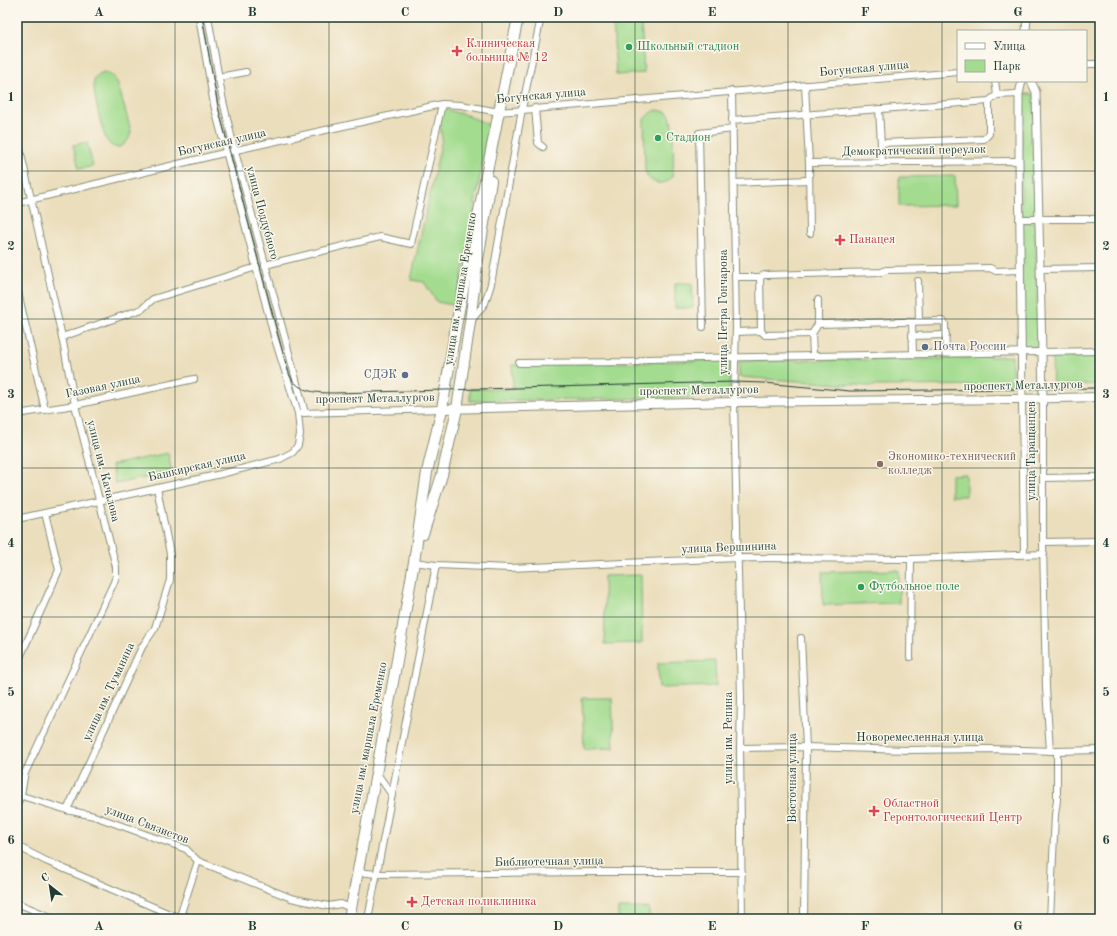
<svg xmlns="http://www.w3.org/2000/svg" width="1117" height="936" viewBox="0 0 1117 936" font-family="'Old Standard TT',serif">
	<rect width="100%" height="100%" fill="#fbf7ec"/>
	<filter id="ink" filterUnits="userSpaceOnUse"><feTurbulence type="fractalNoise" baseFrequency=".025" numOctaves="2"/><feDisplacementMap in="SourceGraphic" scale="8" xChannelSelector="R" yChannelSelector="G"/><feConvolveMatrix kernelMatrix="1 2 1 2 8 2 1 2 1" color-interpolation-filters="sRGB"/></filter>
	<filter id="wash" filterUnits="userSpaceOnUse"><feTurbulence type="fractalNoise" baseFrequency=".012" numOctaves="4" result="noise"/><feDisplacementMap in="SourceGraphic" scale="16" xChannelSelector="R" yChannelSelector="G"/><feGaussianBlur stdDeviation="0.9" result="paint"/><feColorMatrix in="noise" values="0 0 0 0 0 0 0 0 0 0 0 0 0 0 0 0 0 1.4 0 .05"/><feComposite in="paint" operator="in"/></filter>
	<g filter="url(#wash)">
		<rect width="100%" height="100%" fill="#ebdebc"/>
		<!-- green -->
		<g fill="#a3dc8f" stroke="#618c62">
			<polygon points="641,20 644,73 616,75 613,21"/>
			<path d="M105 72 114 77 118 84 131 131C130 143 117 154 108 142 103 137 92 89 94 82 95 76 99 73 105 72Z"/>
			<polygon points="1021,94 1034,94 1036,216 1021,215"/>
			<polygon points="444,109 469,116 489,125 458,300 453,305 437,302 424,282 411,280 442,139 438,112"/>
			<path d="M657 110 666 112C669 114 671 116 671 120 673 127 675 170 672 176 665 189 646 183 645 169L644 119 650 113Z"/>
			<polygon points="87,142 93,166 79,169 73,145"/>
			<polygon points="955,176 956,205 899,206 899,177"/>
			<polygon points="1021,222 1035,223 1038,347 1022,347"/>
			<polygon points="675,283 692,283 693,308 675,308"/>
			<polygon points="1012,356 1012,385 870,386 739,377 739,361 930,359"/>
			<polygon points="1100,356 1100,384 1053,386 1052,357"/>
			<polygon points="730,360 730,397 470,401 470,389 513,389 512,365"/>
			<polygon points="168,453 172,472 115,484 112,465"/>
			<polygon points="966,474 966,496 951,496 951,475"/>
			<polygon points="899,570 899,603 823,605 822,572"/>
			<polygon points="641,575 642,643 605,644 604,576"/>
			<polygon points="715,661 716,686 659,688 658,663"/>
			<polygon points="582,698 612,698 614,748 584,749"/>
			<rect x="618" y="908" width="31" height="11"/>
		</g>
	</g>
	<g filter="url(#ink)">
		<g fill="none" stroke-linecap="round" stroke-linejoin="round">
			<!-- minor casing -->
			<g stroke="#858e78" stroke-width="8">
				<g id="minor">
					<polyline points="208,17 223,101 233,144 305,413"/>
					<polyline points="1086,64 1100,64"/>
					<polyline points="219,77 246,72"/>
					<polyline points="805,85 809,163 810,233"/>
					<polyline points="732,91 736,327 734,402 741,697 740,748 742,919"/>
					<polyline points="997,95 1019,94"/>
					<polyline points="535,108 538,143 543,147"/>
					<polyline points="879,109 882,163"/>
					<polyline points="732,120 989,101 997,95 995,81"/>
					<path d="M17 136 62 337 75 405 116 567V576L114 582 25 773C22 784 23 795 17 804"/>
					<polyline points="881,143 984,139 989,134 989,101"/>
					<polyline points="809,163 1019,161"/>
					<polyline points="734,183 809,180"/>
					<polyline points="17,203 232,151 442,104 461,105 499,112 958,72"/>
					<polyline points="1019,219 1100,219"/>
					<polyline points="265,265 380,237 411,244 442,104"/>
					<polyline points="1040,269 1100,268"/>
					<polyline points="735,277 760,277 764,275 882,272 886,270 990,268 996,271 1019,270"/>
					<polyline points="760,277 761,331 765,335 812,334"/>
					<polyline points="918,281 919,321"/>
					<polyline points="17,288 45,410"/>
					<polyline points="471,321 485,303 491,284 522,109 541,17"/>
					<polyline points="912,322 913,354"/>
					<polyline points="818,324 943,321 945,324 946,353"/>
					<polyline points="703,327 699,133 733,129"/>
					<polyline points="736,332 761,331"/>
					<polyline points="912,336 946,335"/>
					<polyline points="62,337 142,309 153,299 257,267"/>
					<polyline points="813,355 812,334 818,324 818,300"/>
					<polyline points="519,363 638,362 646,359 1100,351"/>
					<polyline points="1043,398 1043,542 1046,688 1050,751"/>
					<polyline points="1022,399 1024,554"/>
					<polyline points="301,413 442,409"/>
					<polyline points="17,414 75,405 194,379"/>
					<polyline points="1043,478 1100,477"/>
					<polyline points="17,519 221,474 280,459 293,452 298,445 300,434 298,413 274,336 214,105 199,17"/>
					<polyline points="1043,542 1100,541"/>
					<polyline points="414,562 436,565 510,568 737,558 911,559 1044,554"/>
					<polyline points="801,638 806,747 804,919"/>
					<polyline points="910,657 911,559"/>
					<polyline points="17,664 59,570 45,513"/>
					<polyline points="740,748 806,747 909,750 987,749 1057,751 1100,750"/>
					<polyline points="376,772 392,795"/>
					<polyline points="22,796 67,810 94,816 186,849 198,861 291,898 328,906 341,904 351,908"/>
					<polyline points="67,810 142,647 155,628 170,580 170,554 157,488"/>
					<polyline points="17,846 46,861 179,918"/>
					<polyline points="357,872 377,874 600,872 742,872"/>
					<polyline points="17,903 55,919"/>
					<polyline points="181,914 190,919"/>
					<polyline points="179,919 198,861"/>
					<polyline points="368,919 436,565"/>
					<polyline points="1050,919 1055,815 1057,800 1057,751"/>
				</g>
			</g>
			<!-- tertiary casing -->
			<g stroke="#858e78" stroke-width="9">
				<g id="tertiary">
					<polyline points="1026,31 1027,17"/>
					<polyline points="1031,81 1036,92 1043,398"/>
					<polyline points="1022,399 1019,161 1019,94 1022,81"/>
				</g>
			</g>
			<!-- secondary casing -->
			<g stroke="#858e78" stroke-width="10">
				<polyline id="secondary" points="442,409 734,402 1015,399 1100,397"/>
			</g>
			<!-- trunk casing -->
			<g stroke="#858e78" stroke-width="12">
				<g id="trunk">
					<polyline points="423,534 442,475 457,409 470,322 476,272 491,181"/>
					<polyline points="349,919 396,666 414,562 427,472 442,409 457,320 518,17"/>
				</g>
			</g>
			<!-- minor -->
			<use href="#minor" stroke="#fff" stroke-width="6"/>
			<!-- tertiary -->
			<use href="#tertiary" stroke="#fff" stroke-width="7"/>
			<!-- secondary -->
			<use href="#secondary" stroke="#fff" stroke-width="8"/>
			<!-- trunk -->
			<use href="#trunk" stroke="#fff" stroke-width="10"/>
			<!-- tram -->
			<path stroke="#1f3d34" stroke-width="1" d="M202 17 219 111 285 361C287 366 288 372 290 376 299 393 318 393 335 393L734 382 764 383 850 391 1100 388"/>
		</g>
	</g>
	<!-- grid -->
	<path fill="none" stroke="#1f3d34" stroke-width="1" stroke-opacity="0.55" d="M175 17V919M329 17V919M482 17V919M635 17V919M788 17V919M942 17V919M17 171H1100M17 319H1100M17 468H1100M17 617H1100M17 765H1100"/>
	<!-- markers -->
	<g fill="#2e9e5b" stroke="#fbf7ec" stroke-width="1.5">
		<circle cx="629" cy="47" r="4"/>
		<circle cx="658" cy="138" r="4"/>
		<circle cx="861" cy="587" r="4"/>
	</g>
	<g fill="#e0444e" stroke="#fbf7ec" stroke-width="1.5">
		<path d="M455 45h4v4h4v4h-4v4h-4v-4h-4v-4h4z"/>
		<path d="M838 234h4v4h4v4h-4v4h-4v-4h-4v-4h4z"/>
		<path d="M872 805h4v4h4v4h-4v4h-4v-4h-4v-4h4z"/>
		<path d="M410 896h4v4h4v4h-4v4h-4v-4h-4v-4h4z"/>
	</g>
	<g fill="#5c6f8a" stroke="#fbf7ec" stroke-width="1.5">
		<circle cx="925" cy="347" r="4"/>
		<circle cx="405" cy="375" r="4"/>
	</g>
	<circle fill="#8d6e63" stroke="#fbf7ec" stroke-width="1.5" cx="880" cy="464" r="4"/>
	<g text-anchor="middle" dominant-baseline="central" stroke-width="3" stroke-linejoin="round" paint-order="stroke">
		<!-- health labels -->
		<g font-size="12" fill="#be3a42" stroke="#fbf7ec" text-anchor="start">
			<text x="466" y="44">Клиническая<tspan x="466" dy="14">больница № 12</tspan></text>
			<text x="849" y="240">Панацея</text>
			<text x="883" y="804">Областной<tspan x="883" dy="14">Геронтологический Центр</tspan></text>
			<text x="421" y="902">Детская поликлиника</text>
		</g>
		<!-- leisure labels -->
		<g font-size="12" fill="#27864d" stroke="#fbf7ec" text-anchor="start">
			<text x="637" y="47">Школьный стадион</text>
			<text x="666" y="138">Стадион</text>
			<text x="869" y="587">Футбольное поле</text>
		</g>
		<!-- street labels -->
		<g font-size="12" fill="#1f3d34" stroke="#fbf7ec">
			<text transform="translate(864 69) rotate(-5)">Богунская улица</text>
			<text transform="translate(541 96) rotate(-5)">Богунская улица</text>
			<text transform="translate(222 143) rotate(-13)">Богунская улица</text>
			<text transform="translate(914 151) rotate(-1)">Демократический переулок</text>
			<text transform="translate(262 213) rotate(75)">улица Поддубного</text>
			<text transform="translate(461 289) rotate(-81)">улица им. маршала Еременко</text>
			<text transform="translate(724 312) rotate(-90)">улица Петра Гончарова</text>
			<text transform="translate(1023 386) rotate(-1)">проспект Металлургов</text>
			<text transform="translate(103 387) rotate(-12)">Газовая улица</text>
			<text transform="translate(699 391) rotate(-1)">проспект Металлургов</text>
			<text transform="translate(375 399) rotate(-1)">проспект Металлургов</text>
			<text transform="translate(1032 451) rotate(-90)">улица Таращанцев</text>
			<text transform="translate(197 467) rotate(-13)">Башкирская улица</text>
			<text transform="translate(103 471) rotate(76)">улица им. Качалова</text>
			<text transform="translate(729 548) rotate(-2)">улица Вершинина</text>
			<text transform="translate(109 692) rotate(-65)">улица им. Туманяна</text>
			<text transform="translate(369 738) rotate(-79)">улица им. маршала Еременко</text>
			<text transform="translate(729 738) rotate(-90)">улица им. Репина</text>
			<text x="920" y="738">Новоремесленная улица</text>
			<text transform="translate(793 778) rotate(-90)">Восточная улица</text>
			<text transform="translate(147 825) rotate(21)">улица Связистов</text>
			<text transform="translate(549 862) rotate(-1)">Библиотечная улица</text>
		</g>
		<!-- service labels -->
		<g font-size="12" fill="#4e5e75" stroke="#fbf7ec" text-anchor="start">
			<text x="933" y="347">Почта России</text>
			<text x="397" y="375" text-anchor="end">СДЭК</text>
		</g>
		<!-- education labels -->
		<g font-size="12" fill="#785e54" stroke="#fbf7ec" text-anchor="start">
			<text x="888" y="457">Экономико-технический<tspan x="888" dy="14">колледж</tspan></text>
		</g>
	</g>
	<!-- margin -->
	<rect width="1117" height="936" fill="none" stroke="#fbf7ec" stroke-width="44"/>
	<!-- legend -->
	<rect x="957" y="30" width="130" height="52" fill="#fbf7ec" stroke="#a3ada2"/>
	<rect x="965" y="43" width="20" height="6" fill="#ffffff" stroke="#a3ada2"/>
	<text x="993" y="50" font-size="12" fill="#1f3d34">Улица</text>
	<rect x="965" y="60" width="20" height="12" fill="#a3dc8f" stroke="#a3ada2"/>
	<text x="993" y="70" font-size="12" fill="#1f3d34">Парк</text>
	<!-- north arrow -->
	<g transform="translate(50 886) rotate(330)" stroke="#fbf7ec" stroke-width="3" paint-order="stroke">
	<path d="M0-3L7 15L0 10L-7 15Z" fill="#1f3d34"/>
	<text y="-6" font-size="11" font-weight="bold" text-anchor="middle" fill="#1f3d34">С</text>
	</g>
	<rect x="22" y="22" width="1073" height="892" fill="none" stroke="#1f3d34" stroke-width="1.5"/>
	<g font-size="13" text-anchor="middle" font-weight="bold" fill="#1f3d34">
		<text x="99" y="16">A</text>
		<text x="252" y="16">B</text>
		<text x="405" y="16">C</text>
		<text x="558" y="16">D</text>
		<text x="712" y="16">E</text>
		<text x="865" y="16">F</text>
		<text x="1018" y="16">G</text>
		<text x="11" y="101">1</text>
		<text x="1106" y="101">1</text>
		<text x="11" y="250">2</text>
		<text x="1106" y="250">2</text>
		<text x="11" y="398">3</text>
		<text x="1106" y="398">3</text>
		<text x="11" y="547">4</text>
		<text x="1106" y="547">4</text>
		<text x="11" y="696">5</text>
		<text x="1106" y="696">5</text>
		<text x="11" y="844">6</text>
		<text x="1106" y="844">6</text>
		<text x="99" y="930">A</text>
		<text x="252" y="930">B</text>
		<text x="405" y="930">C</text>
		<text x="558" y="930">D</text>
		<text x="712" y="930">E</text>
		<text x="865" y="930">F</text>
		<text x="1018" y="930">G</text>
	</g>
</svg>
